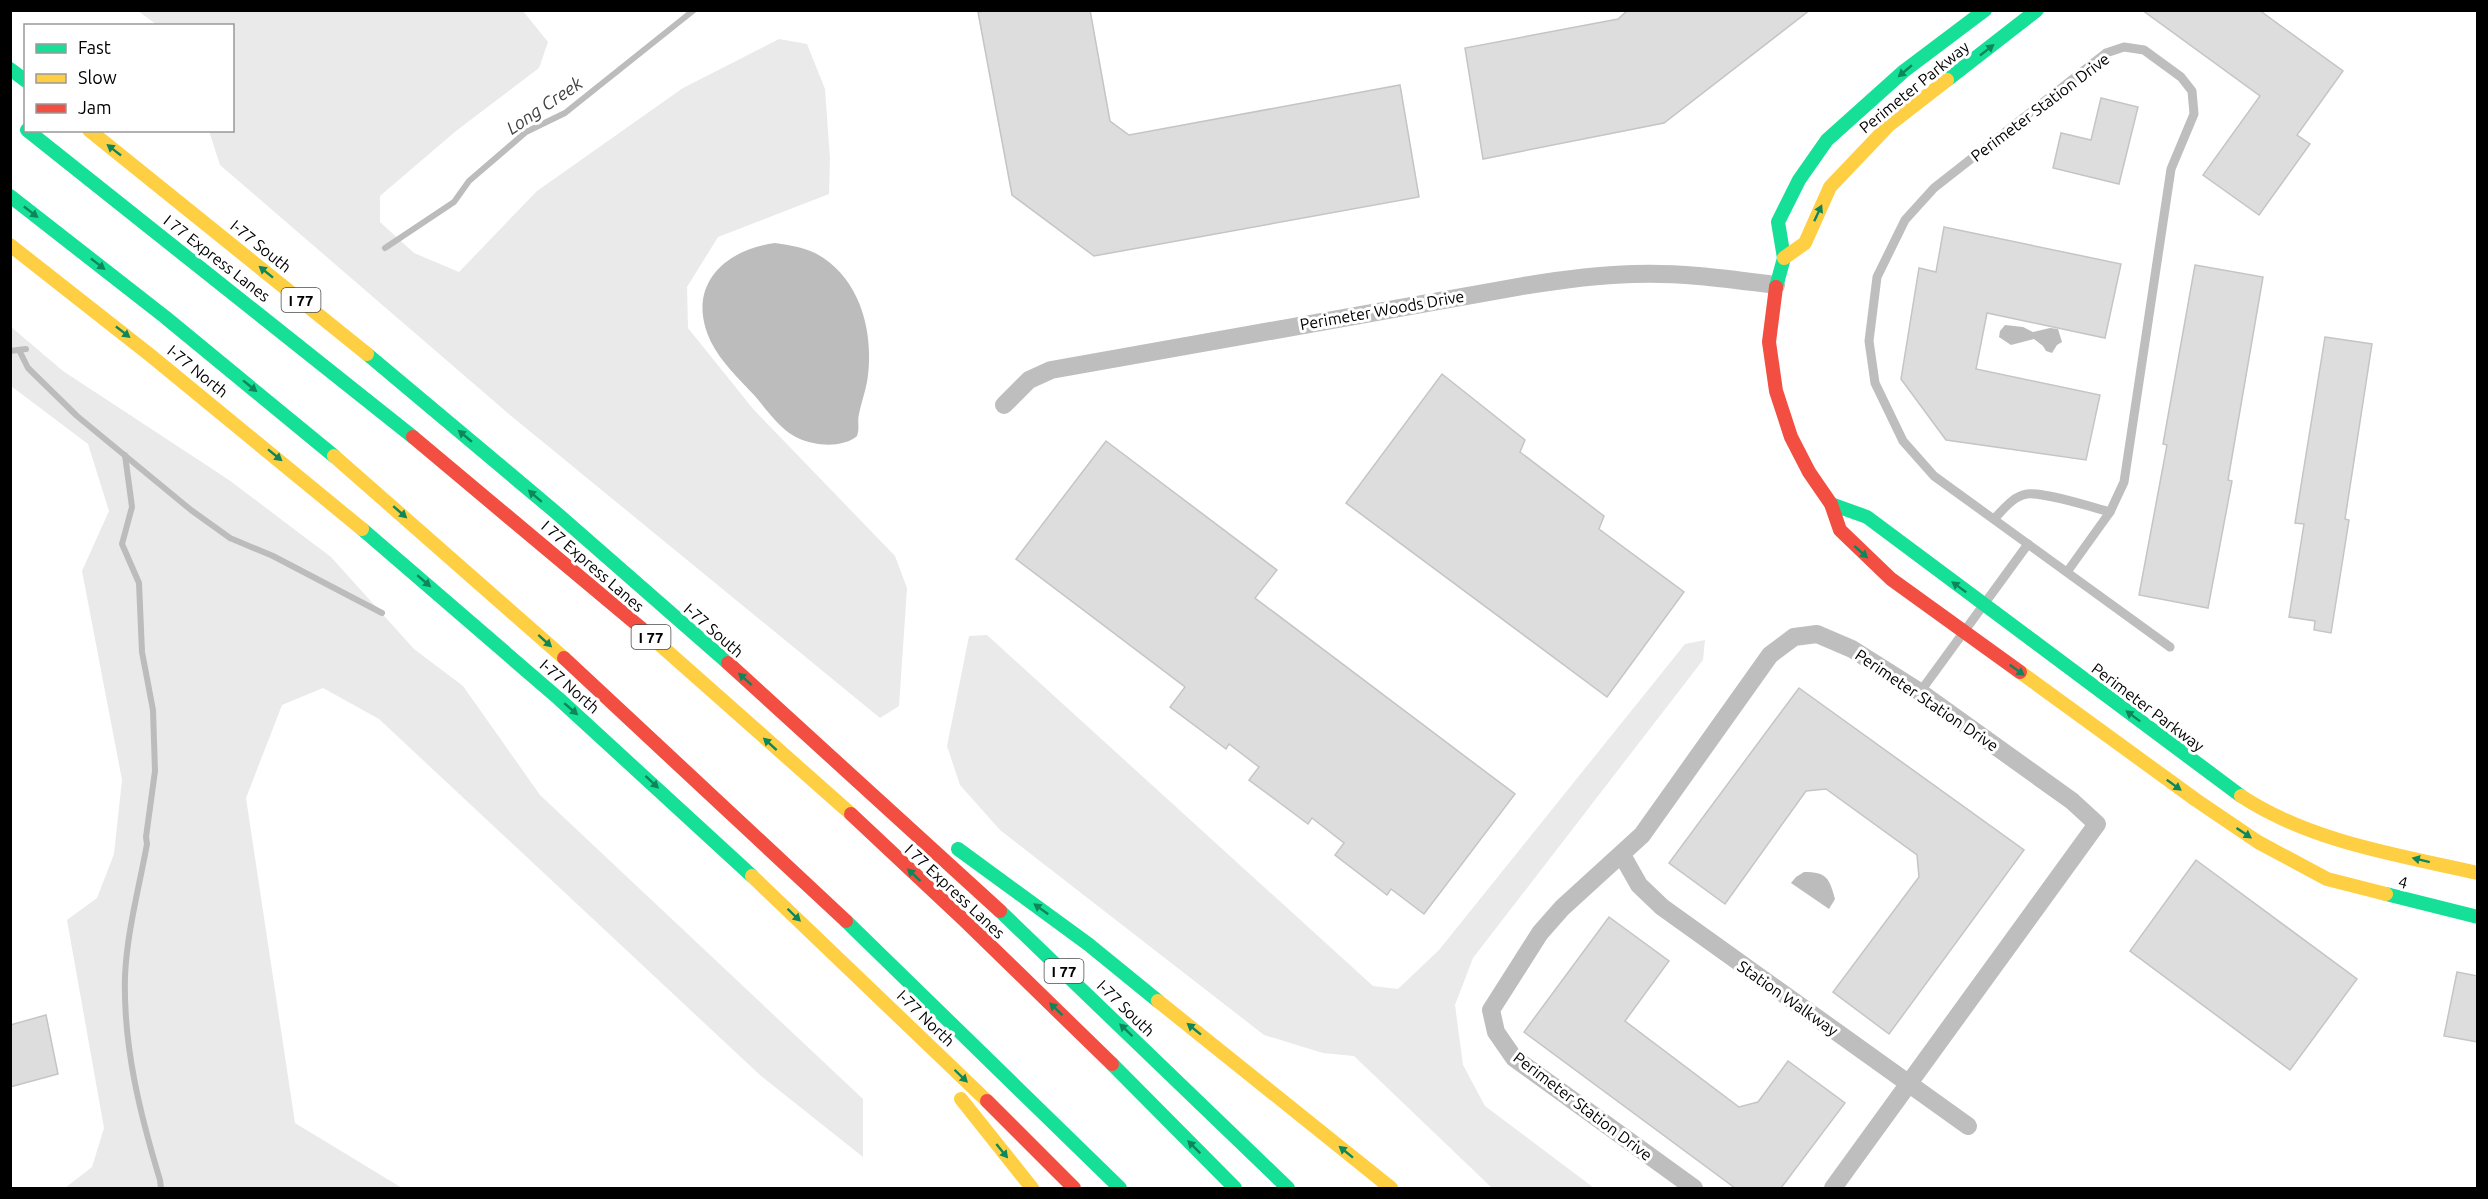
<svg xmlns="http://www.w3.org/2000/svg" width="2488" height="1199" viewBox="0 0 2488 1199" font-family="Ubuntu,sans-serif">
	<rect width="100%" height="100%" fill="#fff"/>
	<!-- green -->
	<g fill="#eaeaea">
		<polygon points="138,11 523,11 548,42 539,68 456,131 380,196 380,222 414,253 459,272 537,191 683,88 779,39 807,44 825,89 830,159 829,194 718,237 687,287 688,328 754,410 895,556 907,588 899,706 880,718 510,415 220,165 209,131 232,130 232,26 157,25"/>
		<polygon points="10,326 63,371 229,480 331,557 414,649 463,686 540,795 863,1099 863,1157 761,1076 379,719 323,688 282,705 246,798 295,1123 402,1188 65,1188 92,1167 104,1128 67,920 97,898 114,854 122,780 82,571 109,511 88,444 11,386"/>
		<polygon points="987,635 1373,986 1398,989 1439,950 1685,644 1705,640 1703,660 1473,958 1455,1005 1463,1065 1485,1106 1594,1188 1492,1188 1354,1056 1323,1053 1264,1035 1000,830 960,785 947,746 969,636"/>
	</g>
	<!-- water -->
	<g fill="#bcbcbc">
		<path d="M775 243C788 245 803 247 815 253 861 277 875 334 867 382 865 393 861 403 859 414 857 422 860 428 857 436 843 448 816 446 800 439 781 431 767 410 754 395 739 379 721 362 711 342 685 288 722 250 775 243Z"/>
		<polygon points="2005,325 2023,327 2033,332 2050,328 2058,329 2062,342 2057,345 2052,353 2046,351 2043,346 2034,339 2011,345 1999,337 2000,331"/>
		<path d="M1804 872C1827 872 1829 878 1835 899L1829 909 1791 883 1796 877Z"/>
	</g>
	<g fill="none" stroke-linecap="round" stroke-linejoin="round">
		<!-- stream -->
		<g stroke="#bcbcbc" stroke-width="6">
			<polyline points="385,248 454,202 469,181 526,132 565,113 694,10"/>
			<polyline points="19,350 28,368 77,416 191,510 230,538 273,556 382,613"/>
			<polyline points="10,351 26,349"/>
			<path d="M125 455 132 507 122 544 139 583 142 652 153 710 155 771 146 837 147 844C139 888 127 932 125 976 123 1046 140 1114 160 1180L161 1188"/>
		</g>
	</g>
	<!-- building -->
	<g fill="#ddd" stroke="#c5c5c5" stroke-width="1.5">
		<polygon points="990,10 1090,10 1110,121 1129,135 1400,85 1419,197 1094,256 1012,195 978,12"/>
		<polygon points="1628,10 1810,10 1664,123 1483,159 1465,48 1618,19"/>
		<polygon points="2142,10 2259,10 2343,71 2297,135 2310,144 2259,215 2203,175 2260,96"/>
		<polygon points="2101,98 2138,107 2119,184 2053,168 2061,133 2091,140"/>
		<polygon points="1944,227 2121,264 2105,338 1987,313 1976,369 2100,395 2086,460 1946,440 1901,379 1919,268 1936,272"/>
		<polygon points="2195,265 2263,277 2228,480 2232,481 2208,608 2139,595 2167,445 2163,444"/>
		<polygon points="2325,337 2372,344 2345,519 2349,520 2331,633 2314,630 2315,621 2289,617 2304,524 2295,523"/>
		<polygon points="1442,374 1525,440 1520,452 1604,516 1599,529 1684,592 1607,697 1346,503"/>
		<polygon points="1106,441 1277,570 1255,598 1515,794 1424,914 1391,889 1387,895 1335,855 1344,843 1312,818 1308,824 1249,780 1259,767 1229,744 1226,749 1170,707 1185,687 1016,559"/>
		<polygon points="1799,688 2024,850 1889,1034 1833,992 1919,877 1917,855 1826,789 1806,791 1725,904 1669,863"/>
		<polygon points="2196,860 2357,979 2290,1070 2130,951"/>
		<polygon points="1609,917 1669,961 1625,1021 1739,1107 1758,1102 1788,1061 1845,1103 1781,1188 1735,1188 1524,1032"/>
		<polygon points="2457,972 2478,976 2478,1042 2444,1036"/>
		<polygon points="46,1015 58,1074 10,1087 10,1025"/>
	</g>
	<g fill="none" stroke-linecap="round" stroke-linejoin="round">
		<!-- lane -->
		<g stroke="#bebebe" stroke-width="9">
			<path d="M1994 519C2003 510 2013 496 2027 494 2046 492 2091 507 2110 512"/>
			<polyline points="2067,572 2110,512 2124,482 2171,169 2194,114 2192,91 2181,77 2144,50 2124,47 2106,53 1934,188 1905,220 1877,277 1869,341 1875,383 1903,441 1934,476 2170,647"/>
			<polyline points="1920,692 2028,544"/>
		</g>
		<!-- street -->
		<g stroke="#bebebe" stroke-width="18">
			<path d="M1004 405 1029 380 1051 370 1523 286C1559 280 1596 275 1633 274 1681 272 1729 279 1776 285"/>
			<polyline points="1622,855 1639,885 1662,907 1968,1126"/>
			<polyline points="1694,1188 1514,1058 1496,1032 1491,1010 1540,933 1562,908 1642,835 1770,655 1794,637 1817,634 1852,649 1920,692 2072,801 2097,824 1833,1188"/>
		</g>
		<!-- fast -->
		<g stroke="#16e098" stroke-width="14">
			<polyline points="10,69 26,81"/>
			<polyline points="1947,80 2037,10"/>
			<polyline points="27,130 413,437"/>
			<polyline points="10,196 165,317 334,456"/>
			<polyline points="1776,287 1784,258 1778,222 1799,180 1827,140 1904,71 1985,10"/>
			<polyline points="367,354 553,510 728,663"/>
			<polyline points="1831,504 1867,517 2241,796"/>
			<polyline points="362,529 558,698 752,876"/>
			<polyline points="958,849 1088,944 1158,1001"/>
			<polyline points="2386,894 2478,917"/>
			<polyline points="1000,911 1288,1188"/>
			<polyline points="846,921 1120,1188"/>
			<polyline points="1112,1064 1235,1188"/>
		</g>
		<!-- slow -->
		<g stroke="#ffcf43" stroke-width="14">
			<polyline points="89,130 367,354"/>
			<polyline points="10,245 150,355 362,529"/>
			<polyline points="1784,258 1805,243 1830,187 1889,125 1947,80"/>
			<polyline points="334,456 564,658"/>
			<polyline points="641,628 851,814"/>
			<polyline points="2020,672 2196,800 2258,842 2327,879 2386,894"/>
			<path d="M2241 796C2311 842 2398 855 2478 873"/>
			<polyline points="752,876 987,1101"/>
			<polyline points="1158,1001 1391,1188"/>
			<polyline points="961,1099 1032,1188"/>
		</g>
		<!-- jam -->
		<g stroke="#f24e42" stroke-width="14">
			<polyline points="1776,287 1769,342 1776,391 1791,437 1809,472 1831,504 1840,530 1891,579 2020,672"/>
			<polyline points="413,437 641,628"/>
			<polyline points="564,658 846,921"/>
			<polyline points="728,663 1000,911"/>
			<polyline points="851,814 964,920 1112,1064"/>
			<polyline points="987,1101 1074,1188"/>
		</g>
	</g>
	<!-- one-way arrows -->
	<defs><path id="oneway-solid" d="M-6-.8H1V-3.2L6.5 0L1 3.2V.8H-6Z" transform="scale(1.5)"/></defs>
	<g fill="#0d865b">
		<use href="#oneway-solid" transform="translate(1987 50) rotate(-38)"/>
		<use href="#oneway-solid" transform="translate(1905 71) rotate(140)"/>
		<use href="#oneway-solid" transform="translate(114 150) rotate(-142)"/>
		<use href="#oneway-solid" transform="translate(31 212) rotate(38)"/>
		<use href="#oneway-solid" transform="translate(1818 213) rotate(-65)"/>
		<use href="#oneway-solid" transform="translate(98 264) rotate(38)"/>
		<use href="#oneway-solid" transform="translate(266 272) rotate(-141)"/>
		<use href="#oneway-solid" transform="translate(123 332) rotate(38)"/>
		<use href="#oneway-solid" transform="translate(250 386) rotate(39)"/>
		<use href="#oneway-solid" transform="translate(465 436) rotate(-140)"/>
		<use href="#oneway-solid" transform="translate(275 455) rotate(39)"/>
		<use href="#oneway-solid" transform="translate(535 496) rotate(-139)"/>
		<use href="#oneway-solid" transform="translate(400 512) rotate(41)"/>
		<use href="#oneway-solid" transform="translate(1861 552) rotate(42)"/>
		<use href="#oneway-solid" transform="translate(424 581) rotate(41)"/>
		<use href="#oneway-solid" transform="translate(1959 587) rotate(-144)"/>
		<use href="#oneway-solid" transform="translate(545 641) rotate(42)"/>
		<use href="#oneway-solid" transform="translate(2017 670) rotate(36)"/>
		<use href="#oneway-solid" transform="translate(745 679) rotate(-138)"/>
		<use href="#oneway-solid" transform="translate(571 709) rotate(41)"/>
		<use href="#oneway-solid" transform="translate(2133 716) rotate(-143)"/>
		<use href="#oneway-solid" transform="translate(770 744) rotate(-138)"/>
		<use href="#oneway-solid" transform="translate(652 782) rotate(43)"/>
		<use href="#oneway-solid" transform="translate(2174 785) rotate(36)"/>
		<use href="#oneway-solid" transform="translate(2244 833) rotate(34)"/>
		<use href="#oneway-solid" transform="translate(2421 860) rotate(-166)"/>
		<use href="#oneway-solid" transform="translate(914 875) rotate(-137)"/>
		<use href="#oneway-solid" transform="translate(1041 909) rotate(-144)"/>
		<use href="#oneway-solid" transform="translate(794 915) rotate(44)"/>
		<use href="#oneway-solid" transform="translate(1056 1009) rotate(-136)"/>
		<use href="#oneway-solid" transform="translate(1194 1029) rotate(-141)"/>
		<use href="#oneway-solid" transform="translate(1126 1030) rotate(-136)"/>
		<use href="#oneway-solid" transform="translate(961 1076) rotate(44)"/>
		<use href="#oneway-solid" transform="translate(1194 1147) rotate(-135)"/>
		<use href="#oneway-solid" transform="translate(1002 1151) rotate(51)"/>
		<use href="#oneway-solid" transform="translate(1346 1152) rotate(-141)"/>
	</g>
	<g text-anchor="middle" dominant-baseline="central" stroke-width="6" stroke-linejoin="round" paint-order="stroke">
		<!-- shield labels -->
		<g fill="#fff" stroke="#4c4c4c" stroke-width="1.5">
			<rect x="281.5" y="288" width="39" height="24" rx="4.5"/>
			<rect x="631.5" y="625" width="39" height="24" rx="4.5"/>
			<rect x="1044.5" y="959" width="39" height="24" rx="4.5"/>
		</g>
		<g font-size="15" font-weight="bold" fill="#000">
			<text x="301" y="300">I 77</text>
			<text x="651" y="637">I 77</text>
			<text x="1064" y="971">I 77</text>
		</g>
		<!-- street labels -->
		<g font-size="16" fill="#000" stroke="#fff">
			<text transform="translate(1914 87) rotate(-39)">Perimeter Parkway</text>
			<text transform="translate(2040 107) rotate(-37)">Perimeter Station Drive</text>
			<text transform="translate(261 246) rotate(39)">I-77 South</text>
			<text transform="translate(217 258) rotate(38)">I 77 Express Lanes</text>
			<text transform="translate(1382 310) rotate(-10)">Perimeter Woods Drive</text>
			<text transform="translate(198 371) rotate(39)">I-77 North</text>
			<text transform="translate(593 566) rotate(41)">I 77 Express Lanes</text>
			<text transform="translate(714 630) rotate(41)">I-77 South</text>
			<text transform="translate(570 686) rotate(41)">I-77 North</text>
			<text transform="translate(1927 700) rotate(34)">Perimeter Station Drive</text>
			<text transform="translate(2148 707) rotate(37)">Perimeter Parkway</text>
			<text transform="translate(2403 882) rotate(14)">4</text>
			<text transform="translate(955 891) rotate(43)">I 77 Express Lanes</text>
			<text transform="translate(1788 998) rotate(35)">Station Walkway</text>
			<text transform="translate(1126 1008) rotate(44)">I-77 South</text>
			<text transform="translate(926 1018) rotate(44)">I-77 North</text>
			<text transform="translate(1583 1106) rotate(37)">Perimeter Station Drive</text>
		</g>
		<!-- water labels -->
		<g font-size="18" font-style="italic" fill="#414141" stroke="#fff">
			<text transform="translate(544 105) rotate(-34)">Long Creek</text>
		</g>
	</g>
	<!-- border -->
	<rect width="2488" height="1199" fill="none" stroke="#000000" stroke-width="24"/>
	<!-- legend -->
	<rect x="24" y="24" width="210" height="108" fill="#ffffff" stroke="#999999" stroke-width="1.5"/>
	<rect x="36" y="44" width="30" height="9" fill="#16e098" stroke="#999999" stroke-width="1.5"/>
	<text x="78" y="54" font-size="18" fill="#000000">Fast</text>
	<rect x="36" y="74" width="30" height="9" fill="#ffcf43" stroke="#999999" stroke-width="1.5"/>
	<text x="78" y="84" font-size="18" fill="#000000">Slow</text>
	<rect x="36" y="104" width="30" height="9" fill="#f24e42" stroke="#999999" stroke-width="1.5"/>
	<text x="78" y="114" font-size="18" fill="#000000">Jam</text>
</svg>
